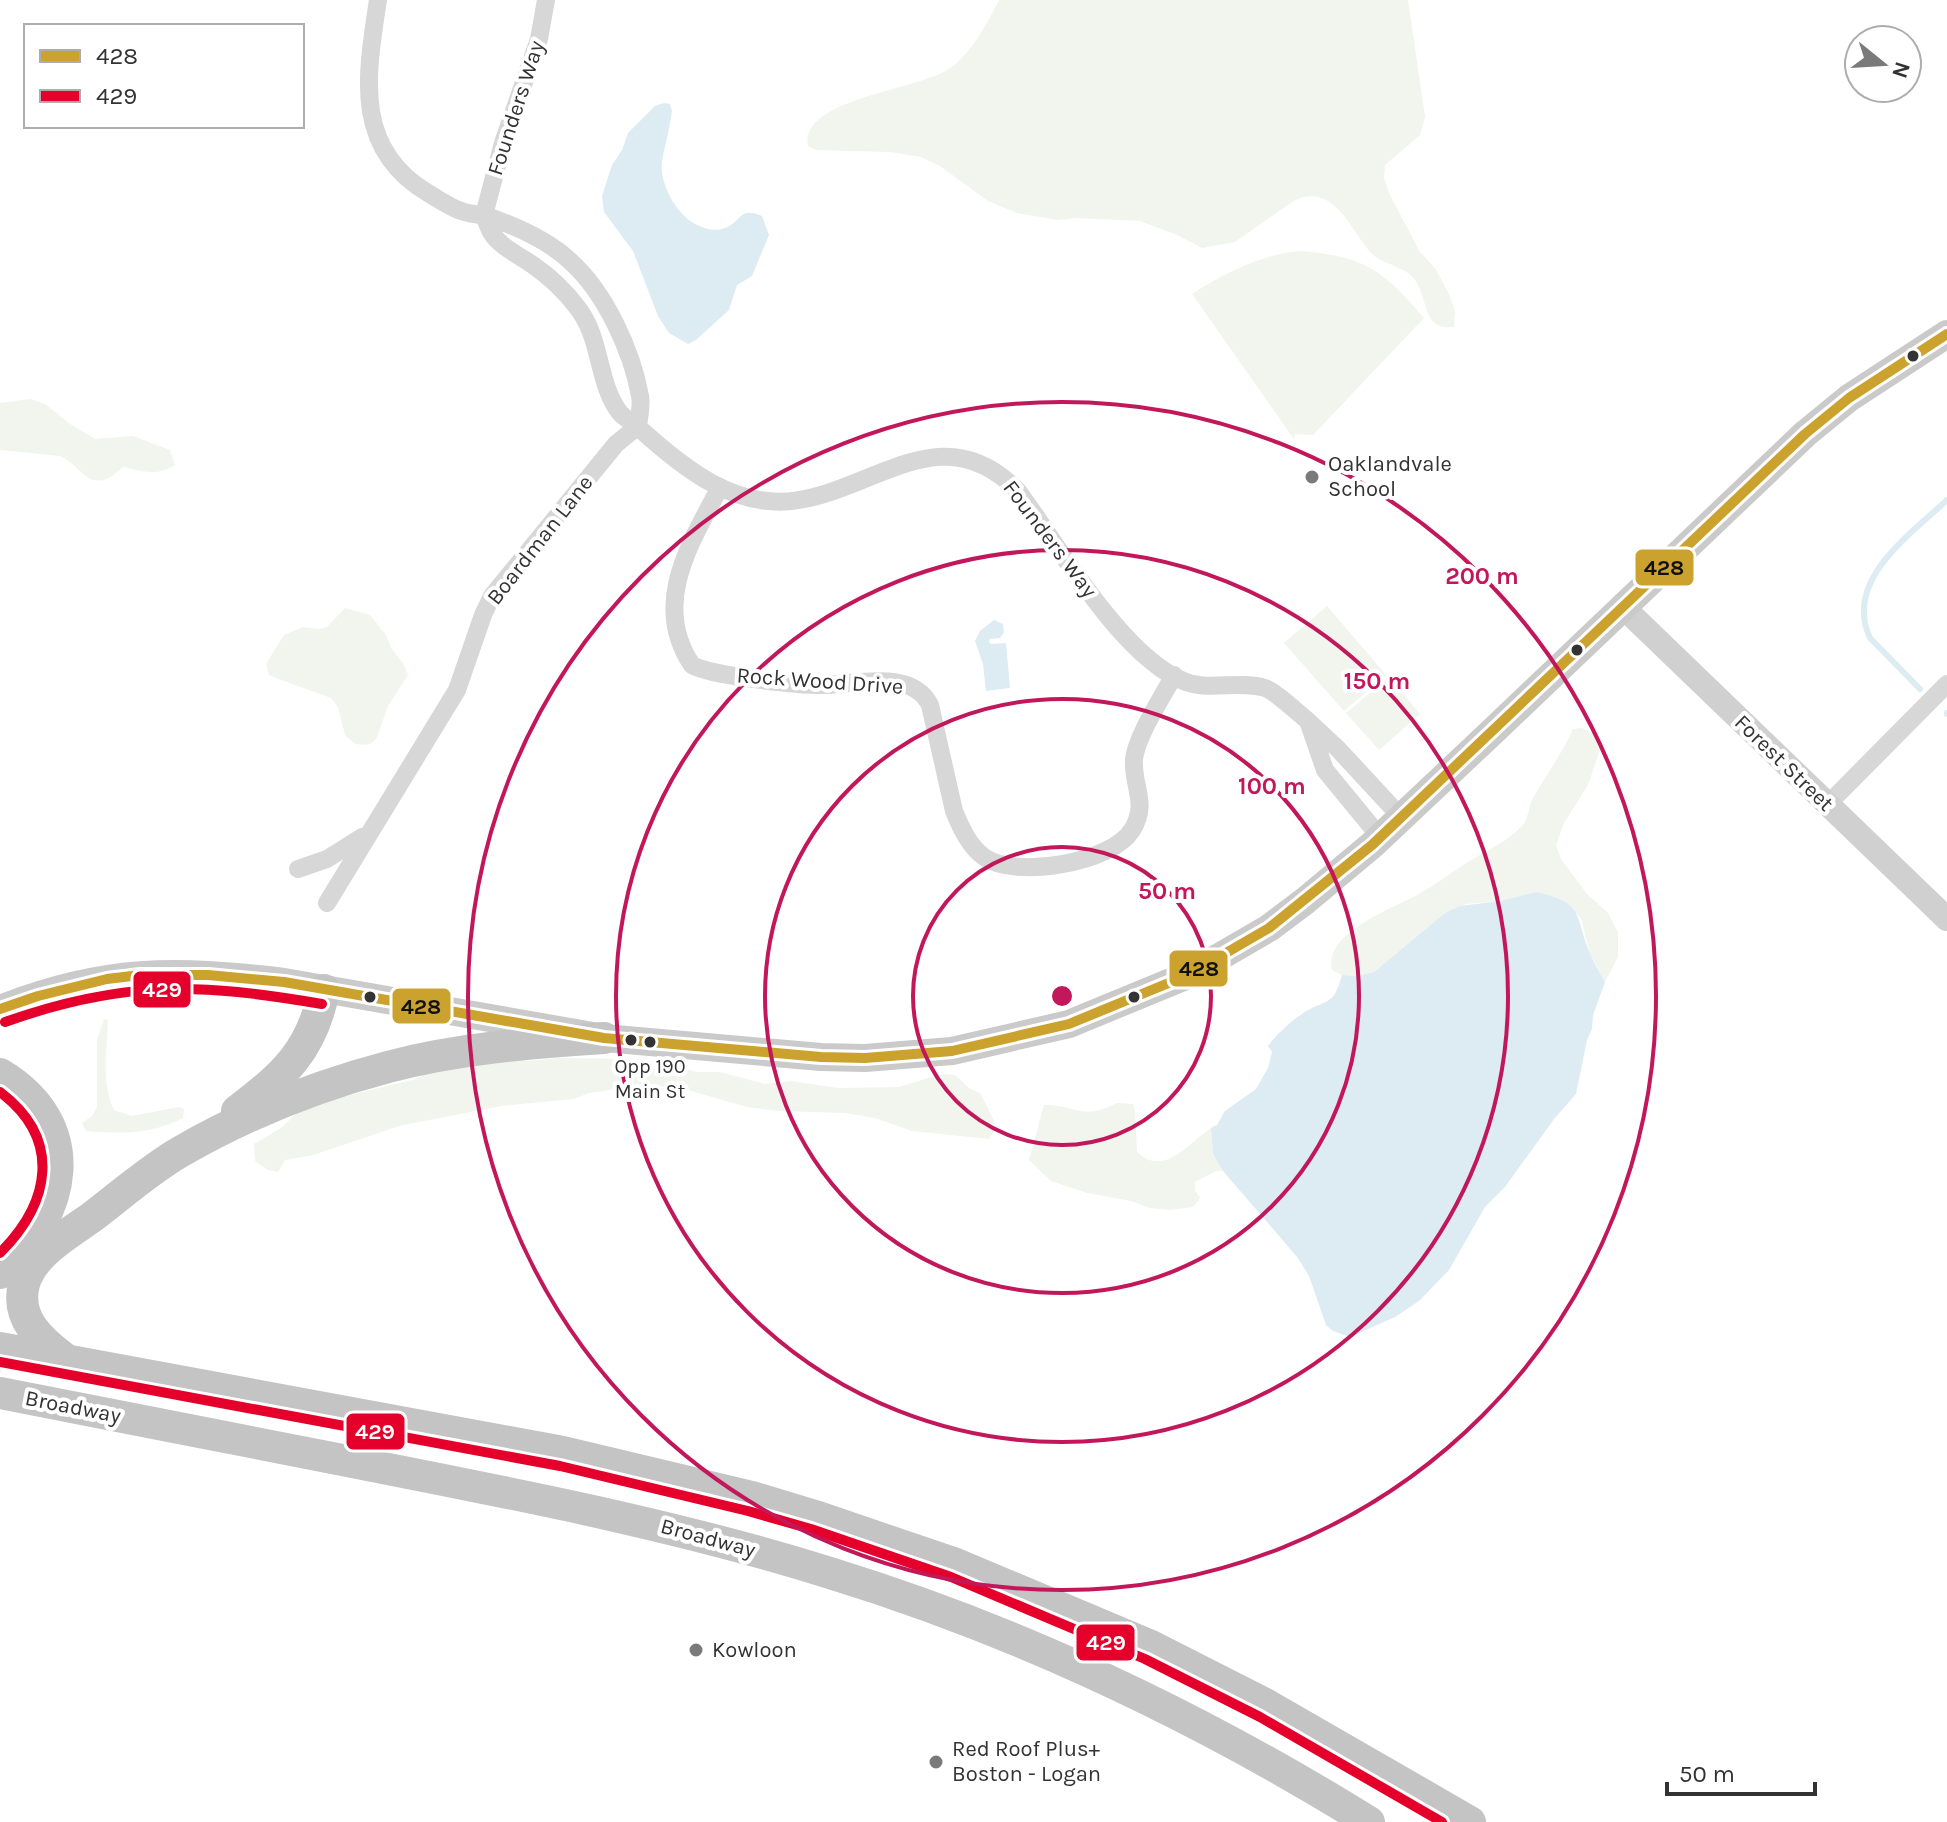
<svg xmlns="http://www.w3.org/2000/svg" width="1947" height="1822" viewBox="0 0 1947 1822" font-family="Karla,sans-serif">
	<rect width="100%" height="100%" fill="#fff"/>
	<!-- green -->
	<g fill="#f1f5ed">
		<path d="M999 0H1408L1425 117 1420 135 1385 165 1384 178 1390 195 1420 252 1435 268 1449 294 1455 311 1454 327C1422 331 1429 300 1415 280 1405 266 1384 265 1372 254 1351 232 1334 179 1292 202L1235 242 1202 248 1177 235 1140 221 1076 218 1058 220 1017 213 988 201 940 166 921 157 891 152 816 150 808 146C799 99 918 90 949 69 971 54 987 24 999 0Z"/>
		<path d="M1301 251C1365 256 1384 271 1424 318L1313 435 1295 434 1294 439 1192 294C1225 273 1262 254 1301 251Z"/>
		<path d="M30 399 45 404 70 424 95 439 133 436 170 450 175 465C157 477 142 471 123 467 90 498 85 468 60 456L0 450V403Z"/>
		<polygon points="1327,606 1386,675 1344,711 1284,643"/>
		<polygon points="345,608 370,615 386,635 391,648 403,663 408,675 388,706 377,737 372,743 366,745 355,744 345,735 338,707 331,698 276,678 269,675 266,664 284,635 303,627 319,629 327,627"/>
		<polygon points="1389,677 1420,714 1379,750 1346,713"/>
		<path d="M1582 728 1596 735 1601 747 1588 785 1564 823 1556 845 1561 859 1587 894 1608 913 1618 933V957L1605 982 1590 954 1581 918 1560 899 1536 892 1500 901 1466 904 1445 913 1374 972 1357 976 1342 975 1332 970C1323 932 1395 908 1419 894 1437 884 1453 871 1471 860 1488 850 1508 841 1522 826 1529 818 1528 807 1533 798 1546 775 1562 754 1573 729Z"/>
		<path d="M104 1019 108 1020C107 1048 101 1083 114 1110L132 1116 179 1107 184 1109 183 1118C148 1135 123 1134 86 1131L82 1123 92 1116 97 1107V1040Z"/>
		<polygon points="508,1058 530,1061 559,1058 644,1059 697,1072 720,1072 765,1084 791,1081 838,1088 899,1087 941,1074 955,1075 969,1088 980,1093 994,1121 994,1131 989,1139 912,1131 875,1118 845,1113 779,1111 747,1107 677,1087 631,1087 589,1093 574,1099 501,1106 399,1126 313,1155 285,1160 278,1172 268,1170 255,1161 254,1144 281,1128 298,1112 330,1100 416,1079 435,1069"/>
		<path d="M1117 1103 1133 1104 1135 1110 1137 1152C1165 1178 1188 1143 1211 1128L1213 1154 1223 1171H1216L1195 1182V1190L1200 1198 1193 1207 1171 1210 1150 1208 1131 1201 1087 1193 1051 1181 1029 1160 1044 1105C1077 1105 1081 1121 1117 1103Z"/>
	</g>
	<!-- water -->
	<g fill="#ddebf3">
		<path d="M664 103 670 104 672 111C670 128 665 144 662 161 659 183 676 214 695 224 705 229 715 232 725 228 742 221 739 206 762 216L769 235 752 276 737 285 729 310 696 340 688 344 669 333 658 316 633 251 604 212 602 196 612 165 622 150 628 133 655 106Z"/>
		<polygon points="994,620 1003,624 1004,632 1000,638 990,639 989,642 991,644 1006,643 1010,688 986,691 983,664 975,641 980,631"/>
		<path d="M1536 892C1585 903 1574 914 1590 953 1593 963 1600 972 1605 982L1593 1015 1592 1029 1587 1040 1576 1094 1554 1119 1505 1187 1485 1207 1449 1270 1419 1301 1395 1317 1350 1337 1333 1331 1326 1325 1309 1276 1298 1258 1223 1171 1213 1154 1211 1128 1217 1125 1225 1111 1256 1089 1268 1068 1272 1052 1268 1046C1277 1034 1290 1022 1302 1014 1325 998 1333 1009 1342 975L1357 976 1374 972 1445 913 1460 906 1500 901Z"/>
	</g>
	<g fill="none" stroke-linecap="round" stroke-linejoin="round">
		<!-- stream -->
		<g stroke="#ddebf3" stroke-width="6">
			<path d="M1920 689 1870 638C1843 580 1910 535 1947 500"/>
			<polyline points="1947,713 1947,714"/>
		</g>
		<!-- street -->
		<g stroke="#d7d7d7" stroke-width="18">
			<path d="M378 0C367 73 352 148 428 193 448 205 459 214 484 215L503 143 539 39 546 0"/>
			<path d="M638 426C639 417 642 405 640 396 632 351 605 292 570 261 547 239 513 225 484 215 486 220 488 227 491 232 499 246 520 256 533 265 550 277 565 291 577 307 602 338 597 384 620 413 625 419 634 422 639 428 683 468 736 511 799 500 878 487 944 415 1018 491 1058 545 1123 659 1186 682 1211 691 1240 680 1265 688 1275 691 1298 713 1308 721"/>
			<path d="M720 487C690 544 651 604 692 665 712 676 796 685 821 685 855 685 911 668 930 705L954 811C961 828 969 846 984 857 1015 879 1112 863 1132 830 1149 803 1132 786 1134 759 1137 735 1162 698 1174 675"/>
			<polyline points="1827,805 1947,684"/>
			<polyline points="1380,837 1325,770 1308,721 1338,749 1401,817"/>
			<polyline points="298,869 327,859 362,837"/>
			<polyline points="327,903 457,690 483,615 492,596 616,444 638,426"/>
		</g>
		<!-- secondary -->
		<polyline stroke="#d0d0d0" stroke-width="24" points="1622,606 1947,919"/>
		<!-- primary -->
		<path stroke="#cacaca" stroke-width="28" d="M0 1009C104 968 175 969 284 982L604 1038 821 1057 865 1058 952 1051 1069 1024 1188 975 1269 928 1305 901 1372 845 1491 733 1805 434 1849 398 1947 334"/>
		<!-- highway -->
		<g stroke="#c4c4c4" stroke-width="32">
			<path d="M0 1074C85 1125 68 1215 0 1273"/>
			<path d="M237 1111C284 1075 312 1051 324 990"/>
			<polyline points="0,1348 563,1452 752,1497 815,1516 956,1564 1151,1646 1267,1705 1470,1822"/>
			<path d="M64 1358C40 1340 15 1318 24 1284 32 1254 68 1234 92 1217 121 1195 149 1170 180 1152 244 1115 316 1086 388 1067 459 1048 531 1043 604 1038"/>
			<path d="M0 1393C121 1416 242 1441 363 1464 520 1495 677 1525 830 1573 1019 1631 1201 1718 1369 1822"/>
		</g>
		<!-- bus-1 casing -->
		<g stroke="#fff" stroke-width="16">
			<polyline id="bus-1" points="0,1009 38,996 107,979 140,975 208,975 284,982 604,1038 821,1057 865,1058 952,1051 1069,1024 1188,975 1269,928 1372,845 1805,434 1849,398 1947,334"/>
		</g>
		<!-- bus-2 casing -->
		<g stroke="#fff" stroke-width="16">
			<g id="bus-2">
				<path d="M5 1022C123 980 200 983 322 1004"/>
				<path d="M0 1092C62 1139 51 1202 0 1253"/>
				<polyline points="0,1362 560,1466 748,1511 811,1529 951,1577 1145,1659 1260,1717 1442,1822"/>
			</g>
		</g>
		<!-- bus-1 -->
		<use href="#bus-1" stroke="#cca22e" stroke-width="10"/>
		<!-- bus-2 -->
		<use href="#bus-2" stroke="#e4002b" stroke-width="10"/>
	</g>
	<!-- distance rings -->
	<g fill="none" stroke="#c2185b" stroke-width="4">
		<circle cx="1062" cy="996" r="149"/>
		<circle cx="1062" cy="996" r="297"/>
		<circle cx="1062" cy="996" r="446"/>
		<circle cx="1062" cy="996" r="594"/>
	</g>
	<!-- markers -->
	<g fill="#333" stroke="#fff" stroke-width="3">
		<circle cx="1913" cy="356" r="7"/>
		<circle cx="1577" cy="650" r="7"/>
		<circle cx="370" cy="997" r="7"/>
		<circle cx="1134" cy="997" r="7"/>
		<circle cx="631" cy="1040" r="7"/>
		<circle cx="650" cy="1042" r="7"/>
	</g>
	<g fill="#7a7a7a" stroke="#fff" stroke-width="3">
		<circle cx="1312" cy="477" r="8"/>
		<circle cx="696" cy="1650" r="8"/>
		<circle cx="936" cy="1762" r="8"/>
	</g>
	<g text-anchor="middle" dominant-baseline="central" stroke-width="8" stroke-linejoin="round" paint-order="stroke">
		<!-- bus labels -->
		<g font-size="20" fill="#333" stroke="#fff">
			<text x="650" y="1066">Opp 190<tspan x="650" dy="25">Main St</tspan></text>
		</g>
		<!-- street labels -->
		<g font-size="22" fill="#333" stroke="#fff">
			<text transform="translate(516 108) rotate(-72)">Founders Way</text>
			<text transform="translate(1050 539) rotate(53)">Founders Way</text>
			<text transform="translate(540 540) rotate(-52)">Boardman Lane</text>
			<text transform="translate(820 681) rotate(4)">Rock Wood Drive</text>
			<text transform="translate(1784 763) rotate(44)">Forest Street</text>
			<text transform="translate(73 1407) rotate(11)">Broadway</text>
			<text transform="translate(708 1538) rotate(15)">Broadway</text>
		</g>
		<!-- poi labels -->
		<g font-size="22" fill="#333" stroke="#fff" text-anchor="start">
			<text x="1328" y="464">Oaklandvale<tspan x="1328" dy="25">School</tspan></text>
			<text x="712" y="1650">Kowloon</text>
			<text x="952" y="1749">Red Roof Plus+<tspan x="952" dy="25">Boston - Logan</tspan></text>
		</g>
	</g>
	<circle cx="1062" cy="996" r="12" fill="#c2185b" stroke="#fff" stroke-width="4"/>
	<g font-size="24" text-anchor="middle" font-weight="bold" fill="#c2185b" stroke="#fff" stroke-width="8" stroke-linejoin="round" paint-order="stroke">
		<text x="1482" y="584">200 m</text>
		<text x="1377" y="689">150 m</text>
		<text x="1272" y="794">100 m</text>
		<text x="1167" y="899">50 m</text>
	</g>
	<g stroke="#fff" stroke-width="3">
		<rect x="1634" y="548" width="61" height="39" rx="8" fill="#cca22e"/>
		<rect x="1168" y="949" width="61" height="39" rx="8" fill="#cca22e"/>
		<rect x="132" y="970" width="60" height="39" rx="8" fill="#e4002b"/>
		<rect x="391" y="987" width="61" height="38" rx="8" fill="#cca22e"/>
		<rect x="345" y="1412" width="61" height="39" rx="8" fill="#e4002b"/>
		<rect x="1075" y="1623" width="61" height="39" rx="8" fill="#e4002b"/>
	</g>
	<g font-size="22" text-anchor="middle" font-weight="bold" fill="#fff">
		<text x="162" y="997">429</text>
		<text x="375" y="1439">429</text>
		<text x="1106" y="1650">429</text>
	</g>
	<g font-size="22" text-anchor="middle" font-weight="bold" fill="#111">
		<text x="1664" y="575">428</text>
		<text x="1199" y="976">428</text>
		<text x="421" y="1014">428</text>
	</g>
	<!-- legend -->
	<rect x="24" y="24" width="280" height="104" fill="#ffffff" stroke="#adadad" stroke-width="2"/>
	<rect x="40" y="50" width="40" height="12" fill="#cca22e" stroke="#adadad" stroke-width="2"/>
	<text x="96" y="64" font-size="24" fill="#333333">428</text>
	<rect x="40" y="90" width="40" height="12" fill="#e4002b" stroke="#adadad" stroke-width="2"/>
	<text x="96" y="104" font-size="24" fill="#333333">429</text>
	<!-- north arrow -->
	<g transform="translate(1883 64) rotate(108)"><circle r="38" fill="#ffffff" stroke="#adadad" stroke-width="2"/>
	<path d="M0-6L14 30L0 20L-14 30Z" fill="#7a7a7a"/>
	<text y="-12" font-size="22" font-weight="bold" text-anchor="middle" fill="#333333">N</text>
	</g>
	<!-- scale -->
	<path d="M1667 1782v12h148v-12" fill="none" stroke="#333333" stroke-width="4"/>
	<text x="1679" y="1782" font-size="24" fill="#333333" stroke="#ffffff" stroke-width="6" paint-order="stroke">50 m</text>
</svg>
